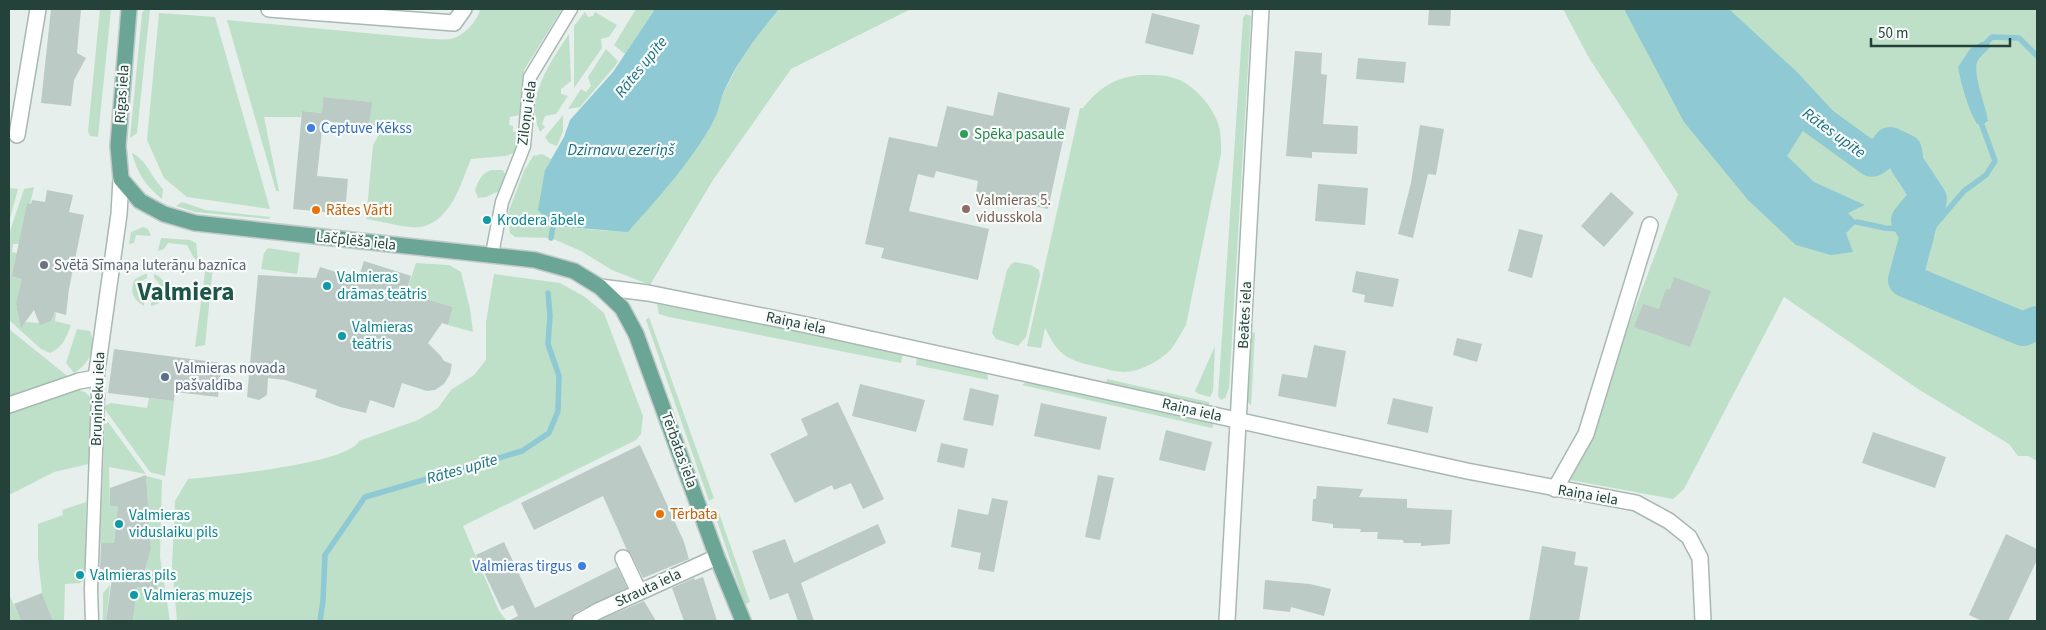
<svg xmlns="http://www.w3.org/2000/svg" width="2046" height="630" viewBox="0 0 2046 630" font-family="'Source Sans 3',sans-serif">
	<rect width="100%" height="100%" fill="#e6efeb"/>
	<!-- green -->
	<g fill="#bfe0c8">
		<polygon points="100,9 111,9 98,137 90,136 88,131"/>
		<polygon points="145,9 150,9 137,133 130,138 142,13"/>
		<path d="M480 9H562L524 70 520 115 510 117 509 125 513 126V132L519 131 518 151 506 156 471 159C461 183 451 222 420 227 410 229 379 221 366 219L373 145 382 129 369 126 371 102 323 97 322 113 302 111 301 117H264L279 191H276L227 20 430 39C437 39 444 40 450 39 463 37 478 21 480 9Z"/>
		<polygon points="636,9 655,9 625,54 614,45"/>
		<polygon points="779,9 911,9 791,69 713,180 650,285 612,270 581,251 551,238 515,237 510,233 508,213 524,171 533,156 542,154 551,159 545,170 553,226 608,231 714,119 724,91 751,41"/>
		<polygon points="1563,9 2037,9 2037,461 2028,456 2018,456 2009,444 1918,389 1784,297 1684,489 1673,499 1570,480 1678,194 1589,58"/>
		<polygon points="585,12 588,17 593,16 595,12 617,25 609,37 601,39 602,48 574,88 574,26"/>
		<polygon points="159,13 215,17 270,209 187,197 164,178 147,140"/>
		<polygon points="1246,14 1251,16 1229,388 1225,398 1221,400 1218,396 1243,18"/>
		<path d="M569 34 571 81 561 89V94L568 96 556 114 545 116 542 124 545 127 540 132C524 97 551 62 569 34Z"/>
		<polygon points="606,49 618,61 615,66 580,107 568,109 581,89 586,92 591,86 588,77"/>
		<path d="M1139 75C1152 75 1165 74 1177 79 1196 86 1217 111 1220 131 1221 139 1221 147 1221 154L1186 325C1181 333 1177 341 1172 348 1162 360 1140 372 1124 372 1115 372 1103 368 1094 366 1066 360 1057 353 1045 328L1041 348 1027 346 1080 108H1083C1099 88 1114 78 1139 75Z"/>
		<polygon points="563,115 563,131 557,146 549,143 545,137"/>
		<path d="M132 153C147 160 151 177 163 189L162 199C146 186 137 173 132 153Z"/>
		<path d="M492 170H503L505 174 499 191 486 197 478 198 475 190C479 180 481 173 492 170Z"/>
		<path d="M34 187 30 204 27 203 19 244H13L12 252 17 253 24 280 16 306 25 323 26 322 39 323 52 314 54 315 55 312 56 313 55 321 71 325C66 338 63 347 50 353L41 349 9 320V234L24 189Z"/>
		<polygon points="9,188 18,189 9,222"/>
		<polygon points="182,202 206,210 270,217 269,219 195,212 176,206"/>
		<polygon points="143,227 148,229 151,236 136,235 134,243 129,244 131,232"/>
		<polygon points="161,238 190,240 196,243 198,261 194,258 187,245 168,243 164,249 158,251"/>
		<polygon points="268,248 300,253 297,274 261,269 264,253"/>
		<polygon points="1015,262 1031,265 1039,270 1040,275 1026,337 1018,346 996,339 992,333 1007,270 1011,264"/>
		<polygon points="416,263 449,265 461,272 470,309 473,332 448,325 453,307 406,293"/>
		<polygon points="206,265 213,266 205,345 195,347"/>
		<path d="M145 274H147V278L141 281 137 287 139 297 144 302V306C133 300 129 291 135 279Z"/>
		<path d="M154 274C172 281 169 303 151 306V303L160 298C162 289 161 284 154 278Z"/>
		<path d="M494 274 560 283 585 297 604 313 643 416 641 434 636 440 463 526 499 611 507 621H177L172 567 175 501 188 479C217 476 348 464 359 441L418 420 438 408 451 390 474 375 486 360V322Z"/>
		<polygon points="657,304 903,353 901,363 669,317 659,314"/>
		<polygon points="649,317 714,498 709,501 646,320"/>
		<polygon points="9,329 71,379 55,385 9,397"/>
		<path d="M77 329 90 331C97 348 89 364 74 373L66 363Z"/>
		<polygon points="1255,332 1251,406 1248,402 1247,395 1251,337 1252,333"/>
		<polygon points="1215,346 1213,391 1210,397 1199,394 1195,391"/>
		<polygon points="917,356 987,371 988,380 916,365"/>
		<polygon points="1030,379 1215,419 1212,428 1022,385"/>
		<polygon points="1107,379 1209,402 1209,405 1106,383"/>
		<polygon points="75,389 85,392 91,398 89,464 54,472 9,495 9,412"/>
		<polygon points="149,398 174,401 165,476 150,472 104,408 106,405 111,403 147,408"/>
		<polygon points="105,418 146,474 109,467 110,505 118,506 114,543 100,543"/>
		<polygon points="146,476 162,480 160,557 170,621 133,621 137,587 157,589 158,575 144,573 151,549"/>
		<polygon points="86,502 85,579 80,583 65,584 64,620 53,621 42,593 38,558 38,524 63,515 62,510"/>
		<polygon points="719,513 750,602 745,604 715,515"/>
		<polygon points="110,585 106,621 103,621 103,593"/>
		<polygon points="9,591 9,594 21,621 9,621"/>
	</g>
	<!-- water -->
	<g fill="#8ec9d4">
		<path d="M655 9H779C758 34 738 60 724 91 720 100 719 111 714 120 693 160 658 198 628 232L553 226 538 210 545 170 564 137 570 120 613 72Z"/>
		<polygon points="1624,9 1729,9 1797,72 1836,114 1843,140 1828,140 1806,126 1787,156 1814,182 1865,205 1848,213 1857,222 1846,233 1853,252 1831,255 1796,245 1748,200 1684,122"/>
		<path d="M1981 42H1988L1990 47C1986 52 1979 57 1977 62 1973 76 1986 106 1988 121L1983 124H1977C1968 109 1961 84 1958 67L1970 49Z"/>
	</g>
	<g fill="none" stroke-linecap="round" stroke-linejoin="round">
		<!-- stream -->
		<g stroke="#8ec9d4" stroke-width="5.5">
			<polyline points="1983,46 1992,37 2019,38 2037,56"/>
			<polyline points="1930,199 1942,216"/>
			<polyline points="1857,222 1885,228 1900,229 1908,220"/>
			<polyline points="1917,235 1923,238 1927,233 1926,220 1940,219"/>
			<polyline points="551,238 553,226"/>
			<polyline points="1926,254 1934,226 1964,191 1986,175 1995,161 1979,117"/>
			<polyline points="320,621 323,601 325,555 365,497 522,451 549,433 558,411 559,376 548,344 550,316 548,293"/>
		</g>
		<!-- river -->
		<polyline stroke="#8ec9d4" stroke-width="34" points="1807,113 1872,160 1884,152 1890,144 1905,151 1907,164 1930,199 1928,209 1916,210 1908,220 1917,235 1905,280 2023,329 2037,323"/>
	</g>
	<!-- building -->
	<g fill="#bbcac4">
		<polygon points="51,9 81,9 77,53 86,58 74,80 71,106 41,103"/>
		<polygon points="1429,9 1451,9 1450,26 1428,25"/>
		<polygon points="1152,13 1200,25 1193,55 1145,43"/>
		<polygon points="1295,51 1322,53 1321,74 1327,75 1323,124 1358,126 1357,154 1312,152 1312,158 1286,156"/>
		<polygon points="1358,58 1406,62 1404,83 1356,79"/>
		<polygon points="998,92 1070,108 1048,209 976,193 978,181 936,171 934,178 918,174 909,211 989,229 978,280 881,258 884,248 865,244 889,137 937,147 947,106 993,116"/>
		<polygon points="323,97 372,102 369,126 323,121 317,176 348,179 345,214 293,209 302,111 322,113"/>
		<polygon points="1420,125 1444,129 1436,175 1428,174 1413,238 1398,234 1411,183"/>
		<polygon points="1318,184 1368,188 1365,225 1315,221"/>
		<polygon points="47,190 73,195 69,212 84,215 69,289 66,315 55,312 51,321 40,325 34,310 21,328 16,304 22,279 12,276 27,203 31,204 32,200 45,202"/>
		<polygon points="1611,192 1634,213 1604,247 1581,226"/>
		<polygon points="1519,229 1543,235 1532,278 1508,271"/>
		<polygon points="364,261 411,276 406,293 453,307 448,325 442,323 428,343 440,355 444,361 452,364 450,374 444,384 435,390 427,391 402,383 394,408 370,400 366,413 340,407 315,397 317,390 285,380 268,378 267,395 259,400 247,397 258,275 316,278 320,267 358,279"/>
		<polygon points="1356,271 1399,279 1393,307 1364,302 1365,295 1352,292"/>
		<polygon points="1674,277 1711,291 1690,347 1634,327 1643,304 1659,309 1666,289 1670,290"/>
		<polygon points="1457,338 1482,344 1477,362 1453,355"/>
		<polygon points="1314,345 1346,351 1336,407 1278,396 1282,374 1307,378"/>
		<polygon points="114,349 222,363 218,397 175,392 174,401 108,393"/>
		<polygon points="860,384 925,400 916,432 852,416"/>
		<polygon points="970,388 999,395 993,426 963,420"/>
		<polygon points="1393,398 1433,407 1428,433 1387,424"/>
		<polygon points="838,402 884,499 863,509 851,483 834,490 832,485 795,503 770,454 808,435 801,419"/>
		<polygon points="1041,403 1107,417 1100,450 1034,436"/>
		<polygon points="1166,430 1212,442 1205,471 1159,460"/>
		<polygon points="1873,432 1946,457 1935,488 1862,463"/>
		<polygon points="941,443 968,449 964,468 937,462"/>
		<polygon points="640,445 684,542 689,559 643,578 631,554 627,550 603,496 534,530 521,503"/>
		<polygon points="146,475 151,549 144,573 158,575 157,589 137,587 133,621 106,621 113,571 100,569 101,543 114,543 118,506 110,506 110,488"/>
		<polygon points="1098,475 1114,478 1100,540 1085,537"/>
		<polygon points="1317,486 1363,489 1359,497 1407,499 1407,508 1452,510 1450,544 1421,546 1421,543 1404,543 1403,540 1377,539 1378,532 1360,532 1361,529 1333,528 1333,524 1312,521 1313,499 1316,499"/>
		<polygon points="992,498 1008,501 994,572 978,569 981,553 951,547 958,509 988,515"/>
		<polygon points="878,524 886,543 801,583 814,621 798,621 788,593 770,600 752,551 785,539 794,563"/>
		<polygon points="2006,534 2037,549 2037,560 2008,621 1982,621 1969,615"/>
		<polygon points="504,542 535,608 617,567 627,588 575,613 571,621 508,621 518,616 513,605 502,610 476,555"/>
		<polygon points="1542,546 1576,552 1574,565 1588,567 1579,621 1529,621"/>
		<polygon points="703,577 717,621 684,621 672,588 694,578 695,580"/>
		<polygon points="1265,580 1310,584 1331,589 1324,616 1291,607 1290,612 1263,609"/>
		<polygon points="42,593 53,621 21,621 14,604"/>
		<polygon points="644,601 656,621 599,621 602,619"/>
	</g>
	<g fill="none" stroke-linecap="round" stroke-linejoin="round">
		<!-- pedestrian casing -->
		<g stroke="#a8b8b2" stroke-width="15">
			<g id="pedestrian">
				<polyline points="492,254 502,202 524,146 530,77 571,9"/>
				<polyline points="92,621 91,589 98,396 96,378"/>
			</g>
		</g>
		<!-- minor casing -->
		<g stroke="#a8b8b2" stroke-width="18">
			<g id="minor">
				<polyline points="269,9 454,23 464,9"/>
				<polyline points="17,135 38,9"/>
				<polyline points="9,405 79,381 96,378 119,214 121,179"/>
				<polyline points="1555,489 1586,434 1650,225"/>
				<polyline points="623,558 639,592"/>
				<polyline points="580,621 598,611 717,557"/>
			</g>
		</g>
		<!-- tertiary casing -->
		<g stroke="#a8b8b2" stroke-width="18">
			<g id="tertiary">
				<polyline points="600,287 648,293 802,324 1467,471 1636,503 1669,521 1689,537 1700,558 1703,621"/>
				<polyline points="1227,621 1261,9"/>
			</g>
		</g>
		<!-- primary casing -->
		<g stroke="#c2cac8" stroke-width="18">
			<polyline id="primary" points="129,9 118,146 121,179 140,201 164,214 195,223 535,260 574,271 600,287 622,308 636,334 717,557 743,621"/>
		</g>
		<!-- pedestrian -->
		<use href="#pedestrian" stroke="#fff" stroke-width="12"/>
		<!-- minor -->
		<use href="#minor" stroke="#fff" stroke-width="15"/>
		<!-- tertiary -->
		<use href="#tertiary" stroke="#fff" stroke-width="15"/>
		<!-- primary -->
		<use href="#primary" stroke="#6aa596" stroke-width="15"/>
	</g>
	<!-- markers -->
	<g fill="#3f7fe0" stroke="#f7fbf9" stroke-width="2">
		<circle cx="311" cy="128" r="5"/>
		<circle cx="582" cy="566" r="5"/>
	</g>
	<circle fill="#2e9e5b" stroke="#f7fbf9" stroke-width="2" cx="964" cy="134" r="5"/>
	<circle fill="#8d6e63" stroke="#f7fbf9" stroke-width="2" cx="966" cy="209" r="5"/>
	<g fill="#e8710a" stroke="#f7fbf9" stroke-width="2">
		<circle cx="316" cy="210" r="5"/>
		<circle cx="660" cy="514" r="5"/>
	</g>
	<g fill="#0f9aa8" stroke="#f7fbf9" stroke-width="2">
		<circle cx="487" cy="220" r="5"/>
		<circle cx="327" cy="286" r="5"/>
		<circle cx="342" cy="336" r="5"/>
		<circle cx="119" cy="524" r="5"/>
		<circle cx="80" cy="575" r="5"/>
		<circle cx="134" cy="595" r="5"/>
	</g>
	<circle fill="#6b7280" stroke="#f7fbf9" stroke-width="2" cx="44" cy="265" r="5"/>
	<circle fill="#5c6f8a" stroke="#f7fbf9" stroke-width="2" cx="165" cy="377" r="5"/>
	<g text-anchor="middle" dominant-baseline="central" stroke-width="4.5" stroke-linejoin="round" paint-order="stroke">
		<!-- street labels -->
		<g font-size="15" fill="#24423a" stroke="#f7fbf9">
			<text transform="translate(122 94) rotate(-86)">Rīgas iela</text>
			<text transform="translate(527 113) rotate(-82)">Ziloņu iela</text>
			<text transform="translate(356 241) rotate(6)">Lāčplēša iela</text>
			<text transform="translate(1245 315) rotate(-87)">Beātes iela</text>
			<text transform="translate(796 323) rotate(12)">Raiņa iela</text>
			<text transform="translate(98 399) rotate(-88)">Bruņinieku iela</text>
			<text transform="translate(1192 410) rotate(13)">Raiņa iela</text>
			<text transform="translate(679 450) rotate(70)">Tērbatas iela</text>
			<text transform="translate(1588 495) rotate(10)">Raiņa iela</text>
			<text transform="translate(648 588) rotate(-25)">Strauta iela</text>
		</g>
		<!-- shop labels -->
		<g font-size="15" fill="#366cbe" stroke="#f7fbf9" text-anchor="start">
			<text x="321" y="128">Ceptuve Kēkss</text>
			<text x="572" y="566" text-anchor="end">Valmieras tirgus</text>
		</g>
		<!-- leisure labels -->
		<g font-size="15" fill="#27864d" stroke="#f7fbf9" text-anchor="start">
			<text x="974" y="134">Spēka pasaule</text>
		</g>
		<!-- education labels -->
		<g font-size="15" fill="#785e54" stroke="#f7fbf9" text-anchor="start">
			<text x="976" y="200">Valmieras 5.<tspan x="976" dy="17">vidusskola</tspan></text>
		</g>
		<!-- food labels -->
		<g font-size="15" fill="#c56008" stroke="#f7fbf9" text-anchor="start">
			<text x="326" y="210">Rātes Vārti</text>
			<text x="670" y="514">Tērbata</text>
		</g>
		<!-- culture labels -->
		<g font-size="15" fill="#0d838f" stroke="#f7fbf9" text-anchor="start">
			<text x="497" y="220">Krodera ābele</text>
			<text x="337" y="277">Valmieras<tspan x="337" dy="17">drāmas teātris</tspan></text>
			<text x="352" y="327">Valmieras<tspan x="352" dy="17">teātris</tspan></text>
			<text x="129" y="515">Valmieras<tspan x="129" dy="17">viduslaiku pils</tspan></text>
			<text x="90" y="575">Valmieras pils</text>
			<text x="144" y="595">Valmieras muzejs</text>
		</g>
		<!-- worship labels -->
		<g font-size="15" fill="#5b616d" stroke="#f7fbf9" text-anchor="start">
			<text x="54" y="265">Svētā Sīmaņa luterāņu baznīca</text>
		</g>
		<!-- service labels -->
		<g font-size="15" fill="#4e5e75" stroke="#f7fbf9" text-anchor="start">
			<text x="175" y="368">Valmieras novada<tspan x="175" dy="17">pašvaldība</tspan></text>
		</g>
		<!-- water labels -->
		<g font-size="16" font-style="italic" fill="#1c6f80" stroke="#f7fbf9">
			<text transform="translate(641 67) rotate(-51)">Rātes upīte</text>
			<text transform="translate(1834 133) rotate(36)">Rātes upīte</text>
			<text x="621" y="150">Dzirnavu ezeriņš</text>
			<text transform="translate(462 469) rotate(-16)">Rātes upīte</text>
		</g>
		<!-- town labels -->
		<g font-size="25" font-weight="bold" fill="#1f5548" stroke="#f7fbf9">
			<text x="186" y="292">Valmiera</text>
		</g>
	</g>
	<!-- border -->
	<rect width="2046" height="630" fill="none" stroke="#24423a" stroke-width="20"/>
	<!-- scale -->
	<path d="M1871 38v8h139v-8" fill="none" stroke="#24423a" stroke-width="2.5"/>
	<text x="1878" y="38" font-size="15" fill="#24423a" stroke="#f7fbf9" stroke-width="4" paint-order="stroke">50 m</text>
</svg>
